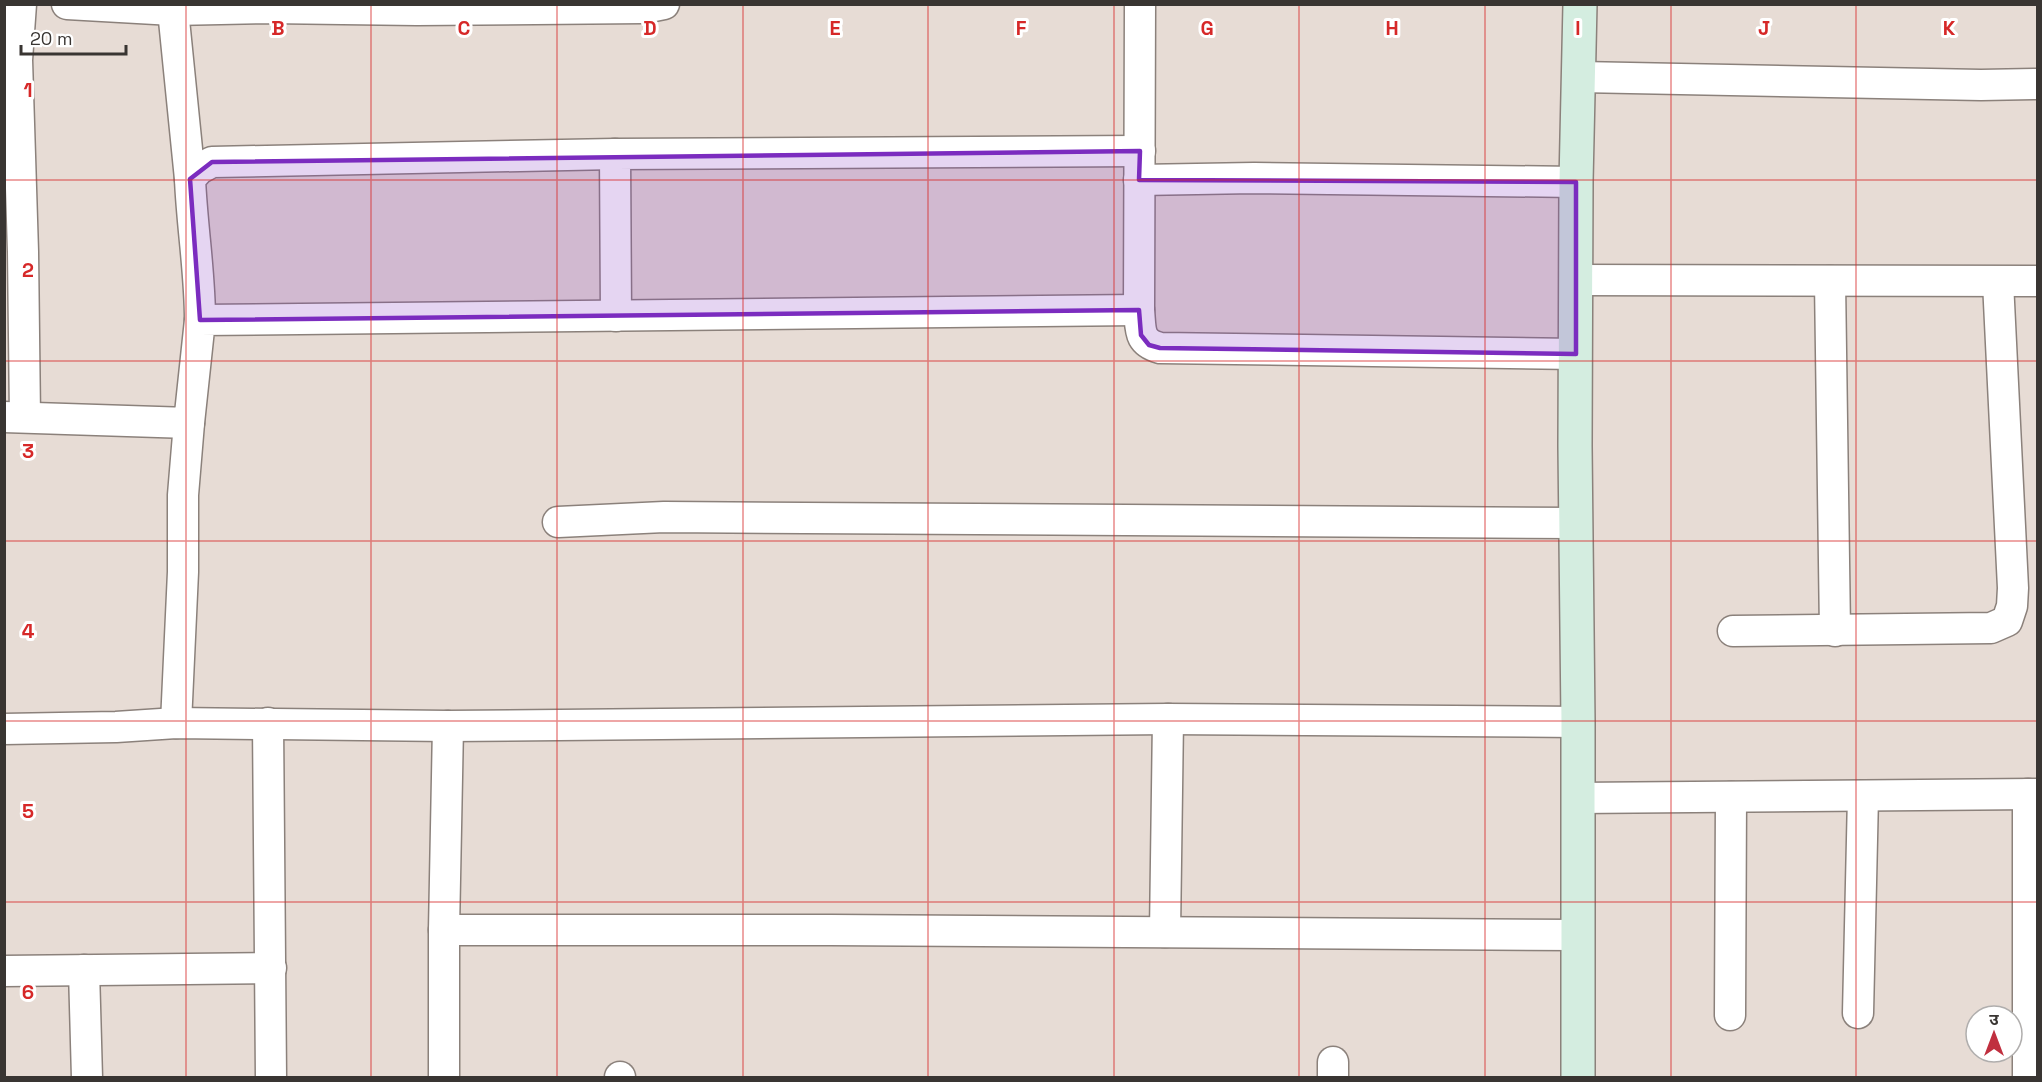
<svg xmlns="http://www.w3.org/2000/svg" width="2042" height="1082" viewBox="0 0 2042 1082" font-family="'Space Grotesk','Noto Sans Devanagari',sans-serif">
	<rect width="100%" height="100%" fill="#e7dcd5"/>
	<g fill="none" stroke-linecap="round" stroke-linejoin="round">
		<!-- street casing -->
		<g stroke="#8b817b" stroke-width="33">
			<g id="street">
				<polyline points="21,4 17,60 23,252 25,417"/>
				<polyline points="67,4 173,10 269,8 417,10 644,8 664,4"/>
				<path d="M1140 4 1139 310C1141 330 1138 342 1160 348L1576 354"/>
				<polyline points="173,10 190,179"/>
				<polyline points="1580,77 1981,85 2038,84"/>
				<polyline points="1139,180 1254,178 1576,182"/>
				<polyline points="1577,280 2038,281"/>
				<polyline points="1830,281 1835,631"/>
				<polyline points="616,316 615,154 1140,151"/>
				<path d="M200 320C200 273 192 226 190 179L199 169 212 162 615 154"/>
				<polyline points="4,417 189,423 200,320 1139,310"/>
				<polyline points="558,522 664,517 1576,523"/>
				<polyline points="1733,631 1991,628 2007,621 2012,606 2013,588 1998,282"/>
				<polyline points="176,723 183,572 183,495 189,423"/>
				<polyline points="268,723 271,1078"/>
				<polyline points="4,729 116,727 176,723 448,726 1168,719 1578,722"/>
				<polyline points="2028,794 2028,1078"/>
				<polyline points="1577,798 2038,794"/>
				<polyline points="444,930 831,930 1578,935"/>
				<polyline points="1165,932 1168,719"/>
				<polyline points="84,970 87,1078"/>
				<polyline points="4,971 271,968"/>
				<polyline points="1858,1013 1863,796"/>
				<polyline points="1730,1015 1731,797"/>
				<polyline points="1333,1062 1333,1078"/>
				<polyline points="620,1077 620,1078"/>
				<polyline points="444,1078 444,930 448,726"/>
			</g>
		</g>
		<!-- secondary casing -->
		<g stroke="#8b817b" stroke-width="36">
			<polyline id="secondary" points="1578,1078 1578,722 1575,446 1576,182 1580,4"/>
		</g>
		<!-- street -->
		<use href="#street" stroke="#fff" stroke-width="30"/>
		<!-- secondary -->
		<use href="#secondary" stroke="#d4ede0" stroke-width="33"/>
	</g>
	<!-- marked area -->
	<path fill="#7b2cbf" fill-opacity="0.2" stroke="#7b2cbf" stroke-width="4.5" stroke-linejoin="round" d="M1140 151 1139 180 1576 182V354L1160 348 1149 345 1141 335 1139 310 200 320 190 179 212 162Z"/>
	<!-- grid -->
	<path fill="none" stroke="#d62828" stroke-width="1.5" stroke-opacity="0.55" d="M186 4V1078M371 4V1078M557 4V1078M743 4V1078M928 4V1078M1114 4V1078M1299 4V1078M1485 4V1078M1671 4V1078M1856 4V1078M4 180H2038M4 361H2038M4 541H2038M4 721H2038M4 902H2038"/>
	<g font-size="20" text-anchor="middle" font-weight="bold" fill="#d62828" stroke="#fff" stroke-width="6" stroke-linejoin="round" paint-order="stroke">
		<text x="278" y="35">B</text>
		<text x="464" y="35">C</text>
		<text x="650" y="35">D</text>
		<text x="835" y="35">E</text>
		<text x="1021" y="35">F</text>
		<text x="1207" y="35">G</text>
		<text x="1392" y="35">H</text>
		<text x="1578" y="35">I</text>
		<text x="1764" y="35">J</text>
		<text x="1949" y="35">K</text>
		<text x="28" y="97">1</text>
		<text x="28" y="277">2</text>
		<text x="28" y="458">3</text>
		<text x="28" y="638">4</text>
		<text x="28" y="818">5</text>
		<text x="28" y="999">6</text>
	</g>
	<!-- border -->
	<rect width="2042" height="1082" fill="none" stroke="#393532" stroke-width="12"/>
	<!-- north arrow -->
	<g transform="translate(1994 1034)"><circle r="28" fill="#ffffff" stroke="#b0aead" stroke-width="1.5"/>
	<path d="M0-4.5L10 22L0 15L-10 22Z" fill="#c02f3f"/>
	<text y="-9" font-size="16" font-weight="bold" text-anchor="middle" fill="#393532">उ</text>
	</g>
	<!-- scale -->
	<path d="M21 45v9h105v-9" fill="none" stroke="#393532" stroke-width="3"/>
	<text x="30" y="45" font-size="18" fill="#393532" stroke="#ffffff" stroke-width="4.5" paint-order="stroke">20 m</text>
</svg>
